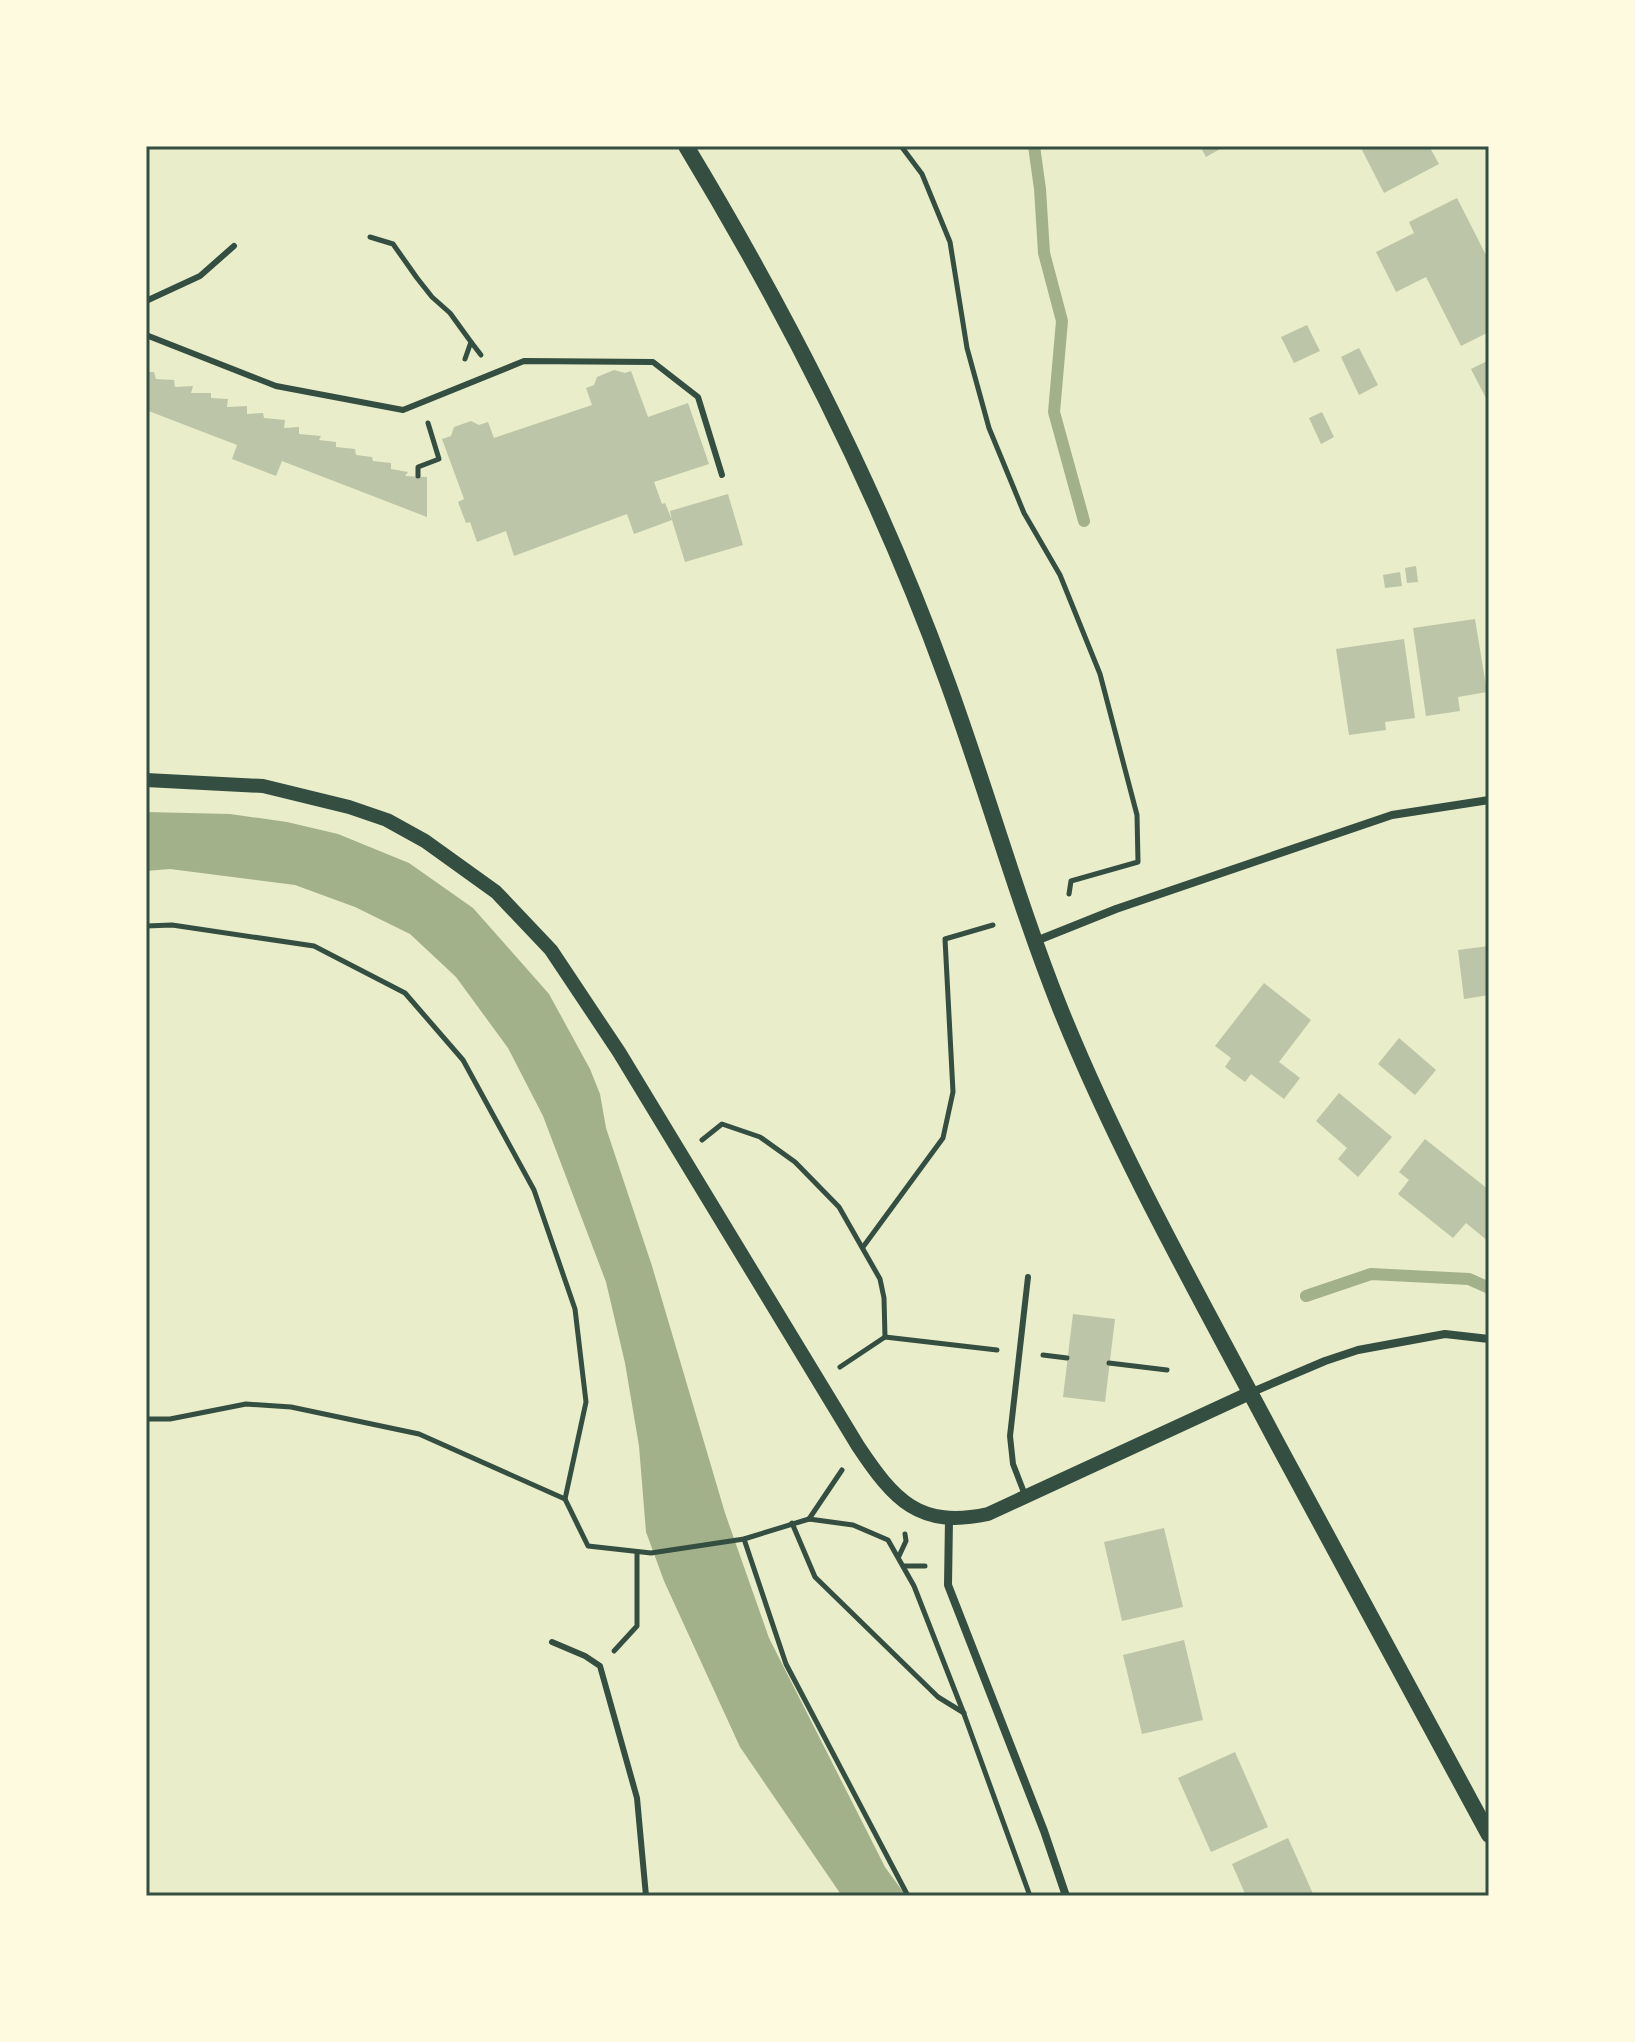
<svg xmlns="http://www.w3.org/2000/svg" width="1635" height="2042" viewBox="0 0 1635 2042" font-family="'Roboto Condensed',sans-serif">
	<rect width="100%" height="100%" fill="#e9edc9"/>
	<!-- water -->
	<polygon fill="#a3b18a" points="146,812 230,814 287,822 338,834 409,863 473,908 549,994 590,1069 600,1094 606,1128 652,1266 725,1513 769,1638 885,1867 906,1896 842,1896 740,1747 664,1581 646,1532 639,1446 625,1363 606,1282 543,1116 508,1048 456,977 410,934 355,907 295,885 170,869 146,871"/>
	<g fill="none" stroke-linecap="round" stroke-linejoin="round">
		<!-- stream -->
		<g stroke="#a3b18a" stroke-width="12">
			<polyline points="1034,146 1040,189 1044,253 1062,321 1054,412 1084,521"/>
			<polyline points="1306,1296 1371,1274 1469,1279 1489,1288"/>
		</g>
	</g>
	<!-- building -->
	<g fill="#bcc5a7">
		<polygon points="1200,146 1219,146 1220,149 1206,157"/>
		<polygon points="1360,146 1429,146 1439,164 1384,193"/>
		<polygon points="1457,198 1489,261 1489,332 1461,346 1426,277 1396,292 1376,252 1414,233 1409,222"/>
		<polygon points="1307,325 1320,351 1294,363 1281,337"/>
		<polygon points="1359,348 1378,385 1359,395 1341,357"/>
		<polygon points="1489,360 1489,404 1471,369"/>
		<polygon points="614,370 625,373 631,371 648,417 688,403 709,464 654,482 662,504 665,503 672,520 670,511 728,494 743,545 685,562 672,520 634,534 627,514 514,556 506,531 477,542 470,522 466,523 458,502 464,499 442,439 451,436 454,427 471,421 479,425 488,422 494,438 592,405 586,388 594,385 597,377"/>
		<polygon points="146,372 154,372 156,379 174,380 175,387 193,386 191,393 211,393 211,398 228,399 227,407 247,406 247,414 263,413 264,418 285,420 284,428 299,427 299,434 321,436 319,440 336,442 336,447 355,449 356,455 372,457 373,461 391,463 391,469 408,472 405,476 427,477 427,517 282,461 276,476 232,459 237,445 146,410"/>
		<polygon points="1322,412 1334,437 1321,444 1309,418"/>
		<polygon points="1416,566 1418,582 1407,583 1405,568"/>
		<polygon points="1400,572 1402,586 1385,588 1383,575"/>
		<polygon points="1475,619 1487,692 1458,697 1460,711 1426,716 1413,628"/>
		<polygon points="1404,639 1415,718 1385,722 1386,730 1349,735 1336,649"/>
		<polygon points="1489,946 1489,995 1464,999 1458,950"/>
		<polygon points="1264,983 1311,1020 1279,1062 1300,1078 1284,1099 1251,1074 1245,1082 1225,1067 1231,1058 1215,1046"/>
		<polygon points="1399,1038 1436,1070 1415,1095 1378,1064"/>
		<polygon points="1339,1093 1392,1137 1358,1177 1338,1159 1347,1148 1316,1121"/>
		<polygon points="1425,1139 1489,1190 1489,1242 1466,1223 1453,1238 1398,1194 1409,1180 1399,1172"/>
		<polygon points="1073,1314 1115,1319 1105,1402 1063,1397"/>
		<polygon points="1164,1528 1183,1607 1122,1621 1104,1542"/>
		<polygon points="1184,1640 1203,1720 1142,1734 1123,1655"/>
		<polygon points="1235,1752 1268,1827 1211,1852 1178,1778"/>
		<polygon points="1288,1838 1314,1896 1246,1896 1232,1864"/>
	</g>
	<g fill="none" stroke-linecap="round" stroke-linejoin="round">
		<!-- path -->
		<g stroke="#344e41" stroke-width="5">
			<polyline points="901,146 922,174 950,242 967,348 989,428 1024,513 1060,575 1100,674 1137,815 1138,862 1071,881 1069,894"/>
			<polyline points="370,237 393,244 417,278 432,297 450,313 471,342"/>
			<polyline points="465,359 471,342 481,355"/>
			<polyline points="418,476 418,467 439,459 428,423"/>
			<polyline points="146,926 172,925 314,946 405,993 463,1060 534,1190 575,1309 586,1402 565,1499 588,1546 651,1553 744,1539 809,1519 853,1525 888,1540 914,1586 964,1714 1030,1896"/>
			<polyline points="702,1140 722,1124 760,1137 795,1162 839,1207 880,1279 884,1298 885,1337 997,1350"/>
			<polyline points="863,1247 943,1138 953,1092 945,939 993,925"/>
			<polyline points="1043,1355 1067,1358"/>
			<polyline points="1109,1363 1167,1370"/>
			<polyline points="840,1367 885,1337"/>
			<polyline points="146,1419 170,1419 246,1404 291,1407 419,1434 565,1499"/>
			<polyline points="809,1519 842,1470"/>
			<polyline points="792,1523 815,1577 938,1697 964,1713"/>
			<polyline points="744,1539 786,1664 908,1896"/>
			<polyline points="899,1556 906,1541 905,1534"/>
			<polyline points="904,1566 925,1566"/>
			<polyline points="614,1651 637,1626 637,1553"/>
		</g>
		<!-- service -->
		<g stroke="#344e41" stroke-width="6">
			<polyline points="146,301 200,276 234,246"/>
			<polyline points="146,335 276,386 403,410 524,361 653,362 698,397 722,475"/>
			<polyline points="1025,1495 1013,1464 1010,1436 1028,1277"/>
			<polyline points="552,1642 585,1656 600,1666 637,1798 646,1896"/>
		</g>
		<!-- minor -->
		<g stroke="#344e41" stroke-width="8">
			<polyline points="1036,941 1116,909 1392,815 1489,800"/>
			<polyline points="1250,1393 1325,1361 1358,1350 1445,1334 1489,1339"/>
			<polyline points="949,1519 948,1585 1044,1831 1066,1896"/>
		</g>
		<!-- tertiary -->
		<path stroke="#344e41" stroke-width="14" d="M146 780 263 786 349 807 387 820 425 841 496 892 551 950 619 1052 858 1446C894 1500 919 1529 988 1514L1250 1393"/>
		<!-- secondary -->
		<path stroke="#344e41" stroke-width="16" d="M686 146C788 315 879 493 946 678 986 787 1017 900 1060 1008 1114 1142 1184 1269 1252 1396 1330 1543 1410 1689 1489 1835"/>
	</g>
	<!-- border -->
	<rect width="1635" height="2042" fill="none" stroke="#fefae0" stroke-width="296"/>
	<rect x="148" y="148" width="1339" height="1746" fill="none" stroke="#344e41" stroke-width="3"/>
</svg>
